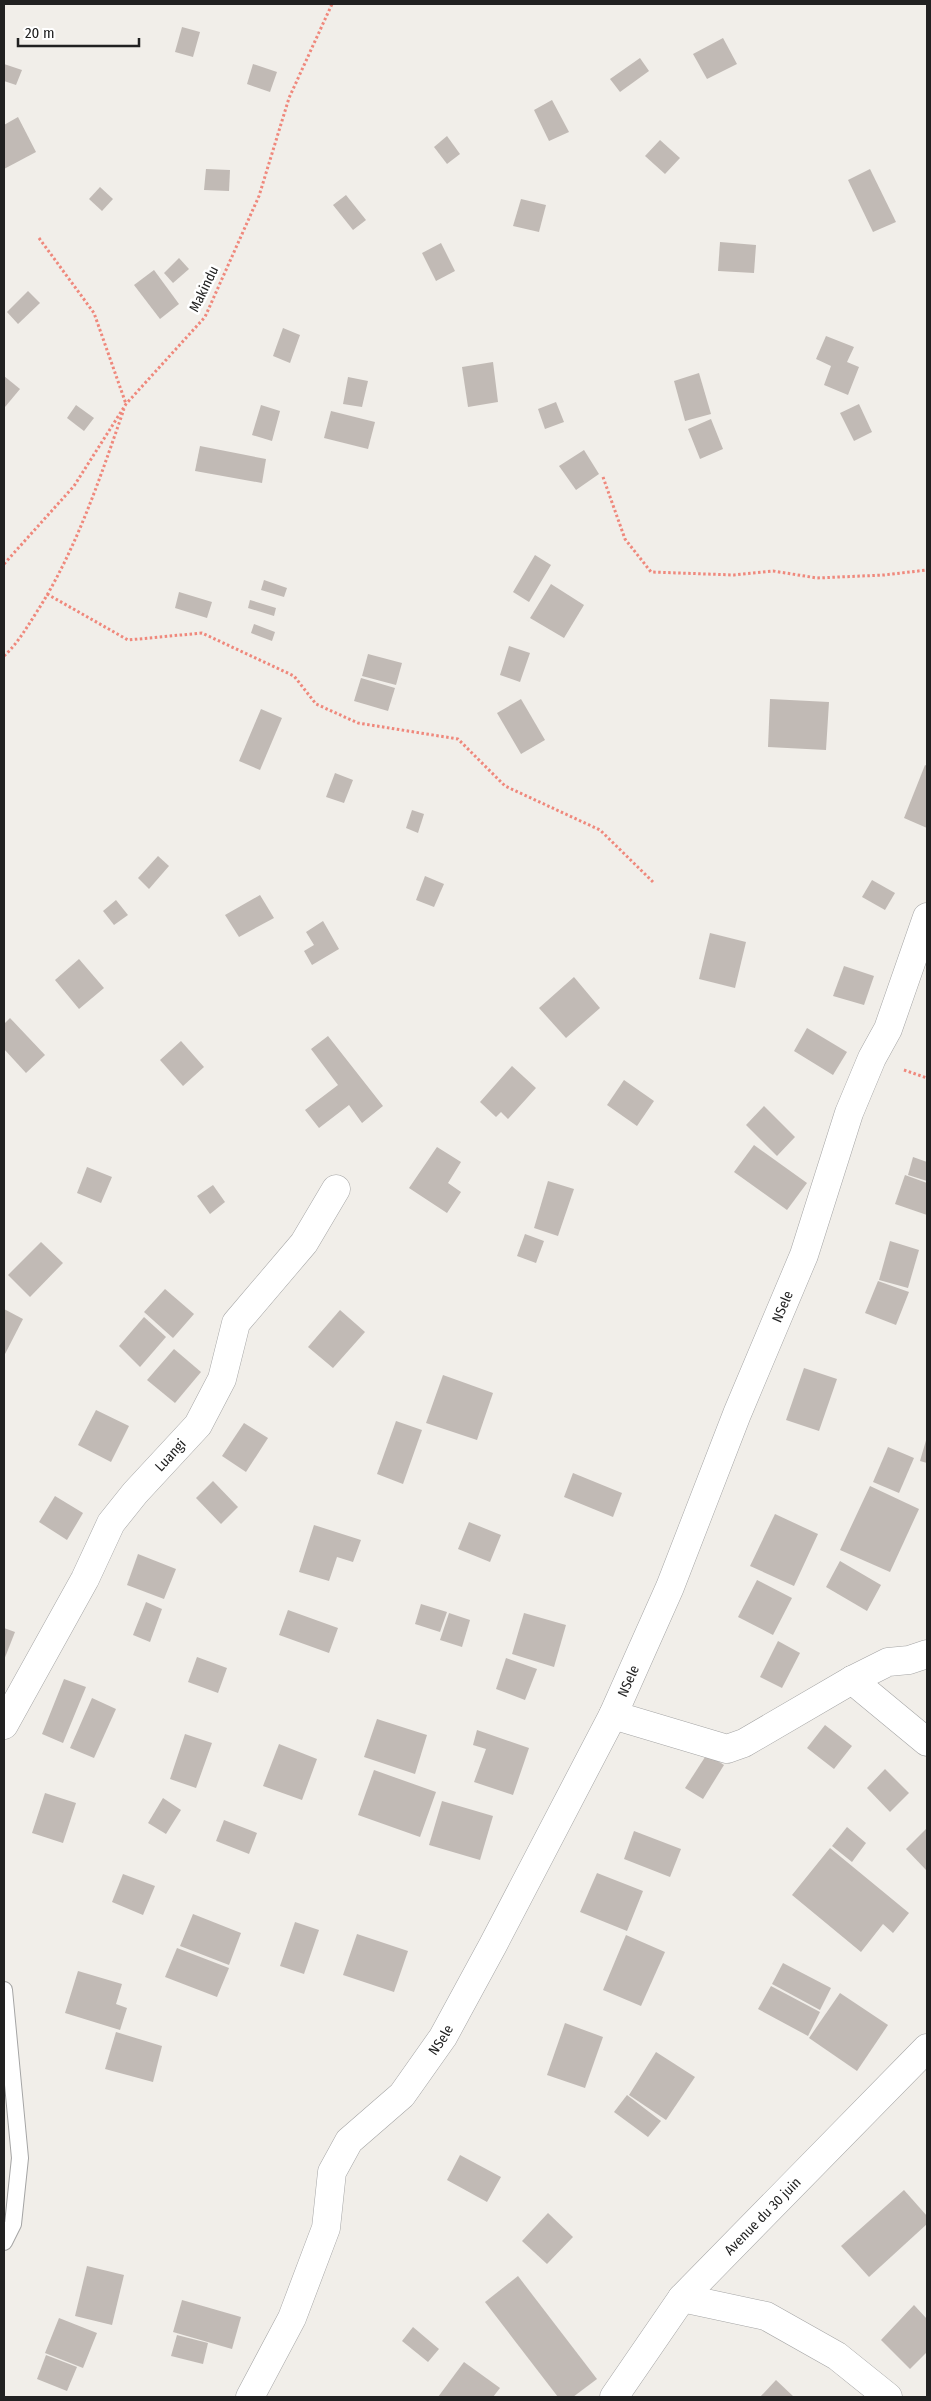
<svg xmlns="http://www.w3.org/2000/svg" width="931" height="2401" viewBox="0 0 931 2401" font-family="'Fira Sans Condensed',sans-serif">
	<rect width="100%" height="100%" fill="#f1eee9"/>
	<!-- building -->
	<g fill="#c1bab5">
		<polygon points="182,27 200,32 193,57 175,52"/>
		<polygon points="723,38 737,64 707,79 693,54"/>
		<polygon points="640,58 649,71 620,92 610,79"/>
		<polygon points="4,64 22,70 16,85 4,81"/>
		<polygon points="253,64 277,72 270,92 247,84"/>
		<polygon points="552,100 569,132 549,141 534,110"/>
		<polygon points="18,117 36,152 4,169 4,125"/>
		<polygon points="447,136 460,154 447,164 434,147"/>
		<polygon points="660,140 680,158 665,174 645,156"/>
		<polygon points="206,169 230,170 229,191 204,190"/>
		<polygon points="870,169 896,222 873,232 848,180"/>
		<polygon points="100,187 113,199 102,211 89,199"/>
		<polygon points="346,195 366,220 353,230 333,205"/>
		<polygon points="521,199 546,205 539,232 513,226"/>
		<polygon points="720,242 756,245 754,273 718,271"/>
		<polygon points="441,243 455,271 436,281 422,253"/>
		<polygon points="179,258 189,269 173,283 164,273"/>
		<polygon points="154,270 179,304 160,319 134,285"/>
		<polygon points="28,291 40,303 18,324 7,312"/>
		<polygon points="283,328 300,335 290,363 273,356"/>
		<polygon points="826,336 854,347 847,362 859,367 848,395 824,385 831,366 816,359"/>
		<polygon points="493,362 498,402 468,407 462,367"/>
		<polygon points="699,373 711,414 685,421 674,381"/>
		<polygon points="4,376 20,389 5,407 4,406"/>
		<polygon points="348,377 368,381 362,407 343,404"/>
		<polygon points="556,402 564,422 545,429 538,409"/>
		<polygon points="859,404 872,432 854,441 840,413"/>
		<polygon points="76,405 94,418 84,431 67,418"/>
		<polygon points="261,405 280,411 272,441 252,435"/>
		<polygon points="331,411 375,422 368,449 324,438"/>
		<polygon points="711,419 723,449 700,459 688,429"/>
		<polygon points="200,446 266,459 262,483 195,471"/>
		<polygon points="584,450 599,474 576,490 559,466"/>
		<polygon points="535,555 551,565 529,602 513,592"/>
		<polygon points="264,580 287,588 284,597 261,590"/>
		<polygon points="551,584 584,605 564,638 530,618"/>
		<polygon points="179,592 212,602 207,618 175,608"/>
		<polygon points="250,600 276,608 274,616 248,608"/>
		<polygon points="254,624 275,632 272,641 251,633"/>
		<polygon points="509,646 530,653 520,682 500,675"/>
		<polygon points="368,654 402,663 396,685 362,676"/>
		<polygon points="361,678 395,688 388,711 354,701"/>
		<polygon points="521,699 545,740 521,754 497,713"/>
		<polygon points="770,699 829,702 826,750 768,747"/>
		<polygon points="261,709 282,718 260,770 239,761"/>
		<polygon points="925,765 927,766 927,828 904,818"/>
		<polygon points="335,773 353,780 344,803 326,797"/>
		<polygon points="412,810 424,814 418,833 406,828"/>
		<polygon points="158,856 169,866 149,889 138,878"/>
		<polygon points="425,876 444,884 434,907 416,900"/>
		<polygon points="872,880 895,893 885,910 862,897"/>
		<polygon points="260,895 274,918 239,937 225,915"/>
		<polygon points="116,900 128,915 114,925 103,911"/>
		<polygon points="323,921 339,949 312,965 304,951 314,945 306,932"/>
		<polygon points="710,933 746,942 735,988 699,979"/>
		<polygon points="79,959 104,988 79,1009 55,980"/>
		<polygon points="844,966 874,976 864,1005 833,996"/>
		<polygon points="574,977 600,1008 566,1038 539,1008"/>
		<polygon points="10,1018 45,1055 26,1073 4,1049 4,1024"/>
		<polygon points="807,1028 847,1052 833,1075 794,1051"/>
		<polygon points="328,1036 383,1106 362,1123 349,1105 319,1128 305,1110 338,1085 311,1049"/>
		<polygon points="181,1041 204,1067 183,1086 160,1060"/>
		<polygon points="512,1066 536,1088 508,1119 501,1112 496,1117 480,1102"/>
		<polygon points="624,1080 654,1101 637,1126 607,1105"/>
		<polygon points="764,1106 795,1137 777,1156 746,1125"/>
		<polygon points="754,1145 807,1183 787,1210 734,1172"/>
		<polygon points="437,1147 461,1162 448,1183 461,1192 447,1213 409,1188"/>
		<polygon points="913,1157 927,1162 927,1181 908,1175"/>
		<polygon points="87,1167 112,1177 101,1203 77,1193"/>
		<polygon points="905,1175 927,1183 927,1215 895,1204"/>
		<polygon points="548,1181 574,1189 558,1236 534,1228"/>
		<polygon points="213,1185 225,1202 210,1214 197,1196"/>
		<polygon points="525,1234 544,1241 536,1263 517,1256"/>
		<polygon points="890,1241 919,1250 908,1288 879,1280"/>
		<polygon points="41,1242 63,1263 30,1297 8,1275"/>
		<polygon points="878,1281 909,1292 896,1325 865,1313"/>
		<polygon points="165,1289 194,1314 173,1338 144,1312"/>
		<polygon points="4,1309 23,1319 4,1356"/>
		<polygon points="340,1310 365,1332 333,1368 308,1347"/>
		<polygon points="144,1317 166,1337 140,1367 119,1346"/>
		<polygon points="174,1349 201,1372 175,1403 147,1380"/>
		<polygon points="804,1368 837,1379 819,1431 786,1420"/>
		<polygon points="443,1375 493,1393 477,1440 426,1423"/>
		<polygon points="96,1410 129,1426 111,1462 78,1445"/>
		<polygon points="396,1421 422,1430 403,1484 377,1474"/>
		<polygon points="244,1423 268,1438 246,1472 222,1456"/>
		<polygon points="927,1437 927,1463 920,1461"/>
		<polygon points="888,1447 914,1458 899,1493 873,1482"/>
		<polygon points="573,1473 622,1493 613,1517 564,1497"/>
		<polygon points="213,1481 238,1507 221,1524 196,1498"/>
		<polygon points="870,1486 919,1509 890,1572 840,1550"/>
		<polygon points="55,1496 83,1513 67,1540 39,1522"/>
		<polygon points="775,1514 818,1534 794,1586 750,1566"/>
		<polygon points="469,1522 501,1535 490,1562 458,1549"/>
		<polygon points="314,1525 361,1540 353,1562 337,1557 329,1581 299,1572"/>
		<polygon points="138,1554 176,1569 164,1599 127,1585"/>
		<polygon points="840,1561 881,1585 867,1611 826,1587"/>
		<polygon points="757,1580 792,1598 773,1635 738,1617"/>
		<polygon points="146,1602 162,1609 150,1642 133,1635"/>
		<polygon points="421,1604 447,1612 440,1632 415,1624"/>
		<polygon points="288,1610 338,1628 329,1653 279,1635"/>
		<polygon points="449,1613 470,1620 462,1647 440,1640"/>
		<polygon points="524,1613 566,1625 554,1667 512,1654"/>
		<polygon points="4,1628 15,1632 4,1660"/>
		<polygon points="778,1641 800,1653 782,1688 760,1677"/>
		<polygon points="197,1657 227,1668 218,1693 188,1682"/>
		<polygon points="506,1658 537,1669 525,1700 496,1689"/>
		<polygon points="64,1679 86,1687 63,1743 42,1734"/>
		<polygon points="92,1698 116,1709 94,1758 70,1748"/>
		<polygon points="377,1719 427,1735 415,1774 364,1757"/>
		<polygon points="825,1725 852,1746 834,1769 807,1748"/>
		<polygon points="477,1730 529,1748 513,1795 474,1782 486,1749 473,1745"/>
		<polygon points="185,1734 212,1743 196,1788 170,1779"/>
		<polygon points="279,1744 317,1759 302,1800 263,1786"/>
		<polygon points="707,1754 724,1765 703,1799 685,1788"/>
		<polygon points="885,1769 909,1793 890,1812 867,1788"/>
		<polygon points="374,1770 436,1792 420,1837 358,1815"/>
		<polygon points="45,1793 76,1803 63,1843 32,1833"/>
		<polygon points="163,1798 181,1810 166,1834 148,1823"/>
		<polygon points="442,1801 493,1816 480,1860 429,1845"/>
		<polygon points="224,1820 257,1833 249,1854 216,1841"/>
		<polygon points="847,1827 866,1843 852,1862 832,1846"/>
		<polygon points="927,1828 927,1871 906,1849"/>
		<polygon points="634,1831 681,1849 670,1877 624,1859"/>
		<polygon points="830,1848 909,1913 893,1933 883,1924 861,1952 792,1895"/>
		<polygon points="597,1873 643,1891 627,1931 580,1912"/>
		<polygon points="123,1874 155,1886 143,1915 112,1902"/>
		<polygon points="193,1914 241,1933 229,1965 180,1946"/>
		<polygon points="295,1922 319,1930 304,1974 280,1966"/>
		<polygon points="357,1934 408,1951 394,1992 343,1975"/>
		<polygon points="626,1935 665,1952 641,2006 603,1990"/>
		<polygon points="177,1948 229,1968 217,1997 165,1977"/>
		<polygon points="783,1963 831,1988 820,2010 772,1984"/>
		<polygon points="78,1971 122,1984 116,2004 127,2008 120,2030 65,2013"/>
		<polygon points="771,1986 820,2012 808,2036 758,2009"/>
		<polygon points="840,1993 888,2025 857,2071 809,2038"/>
		<polygon points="565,2023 603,2037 585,2088 547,2075"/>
		<polygon points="116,2032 162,2046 153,2082 105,2069"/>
		<polygon points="656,2052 695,2077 666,2120 629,2095"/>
		<polygon points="627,2095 661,2121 648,2137 614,2112"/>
		<polygon points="460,2155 501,2177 487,2202 447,2180"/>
		<polygon points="904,2190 927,2216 927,2224 869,2277 841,2246"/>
		<polygon points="548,2213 573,2237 547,2264 522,2241"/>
		<polygon points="87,2266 124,2275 112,2325 75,2316"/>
		<polygon points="518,2276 597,2379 573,2397 558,2397 485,2302"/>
		<polygon points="182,2300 241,2317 232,2349 173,2332"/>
		<polygon points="914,2305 927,2319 927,2352 910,2369 881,2340"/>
		<polygon points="59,2318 97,2333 83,2368 45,2353"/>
		<polygon points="413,2327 439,2349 428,2362 402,2341"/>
		<polygon points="177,2335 208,2343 203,2364 171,2356"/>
		<polygon points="46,2355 77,2367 67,2391 37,2379"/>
		<polygon points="464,2362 500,2388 493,2397 438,2397"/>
		<polygon points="776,2380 794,2397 760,2397"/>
	</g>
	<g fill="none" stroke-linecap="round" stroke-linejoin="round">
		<!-- service casing -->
		<g stroke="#a5a5a5" stroke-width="18">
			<polyline id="service" points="4,1990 20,2158 13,2224 4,2242"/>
		</g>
		<!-- minor casing -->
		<g stroke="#a5a5a5" stroke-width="29">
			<g id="minor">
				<polyline points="852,1680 927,1742"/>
				<polyline points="613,1715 727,1749 744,1743 852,1680 888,1662 909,1660 927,1654"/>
				<path id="s1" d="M4 1725 85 1579 111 1523 135 1493 198 1425 222 1379 236 1323 304 1243 336 1189"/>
				<polyline points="682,2298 766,2316 837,2356 888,2397"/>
				<path id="s2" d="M250 2397 292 2318 326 2228 332 2172 349 2141 402 2095 443 2037 493 1945 613 1715 670 1587 737 1414 804 1255 849 1113 872 1058 888 1029 927 917"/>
				<path id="s3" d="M614 2397 682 2298 927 2048"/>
			</g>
		</g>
		<!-- path -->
		<g stroke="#ef887c" stroke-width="3" stroke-dasharray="2.5 2.5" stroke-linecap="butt">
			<polyline points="39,238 94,313 126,404"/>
			<polyline points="603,477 625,539 651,572 734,575 773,571 817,578 884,575 927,570"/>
			<polyline points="4,564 74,486 126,404 205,317 259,196 289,98 332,4"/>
			<polyline points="47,594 128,640 202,633 294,676 316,704 358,723 458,739 505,786 600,830 653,882"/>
			<path d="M4 656C18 643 27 627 38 610 77 548 100 478 124 409"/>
			<polyline points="904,1070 927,1078"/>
		</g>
		<!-- service -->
		<use href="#service" stroke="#fff" stroke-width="16"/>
		<!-- minor -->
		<use href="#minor" stroke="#fff" stroke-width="28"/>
	</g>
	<g text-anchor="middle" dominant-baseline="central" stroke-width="5" stroke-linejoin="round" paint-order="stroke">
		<!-- street labels -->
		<g font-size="14" fill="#212121" stroke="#fff">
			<text transform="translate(204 289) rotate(-64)">Makindu</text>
			<text stroke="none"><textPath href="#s2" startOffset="1225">NSele</textPath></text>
			<text stroke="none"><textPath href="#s1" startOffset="319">Luangi</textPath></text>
			<text stroke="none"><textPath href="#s2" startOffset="820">NSele</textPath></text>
			<text stroke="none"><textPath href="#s2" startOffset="415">NSele</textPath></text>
			<text stroke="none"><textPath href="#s3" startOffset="235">Avenue du 30 juin</textPath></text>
		</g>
	</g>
	<!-- border -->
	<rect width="931" height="2401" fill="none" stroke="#212121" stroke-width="10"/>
	<!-- scale -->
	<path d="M18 38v8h121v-8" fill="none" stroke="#212121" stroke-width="2.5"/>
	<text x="25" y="38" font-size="15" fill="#212121" stroke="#ffffff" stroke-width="4" paint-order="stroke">20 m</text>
</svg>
